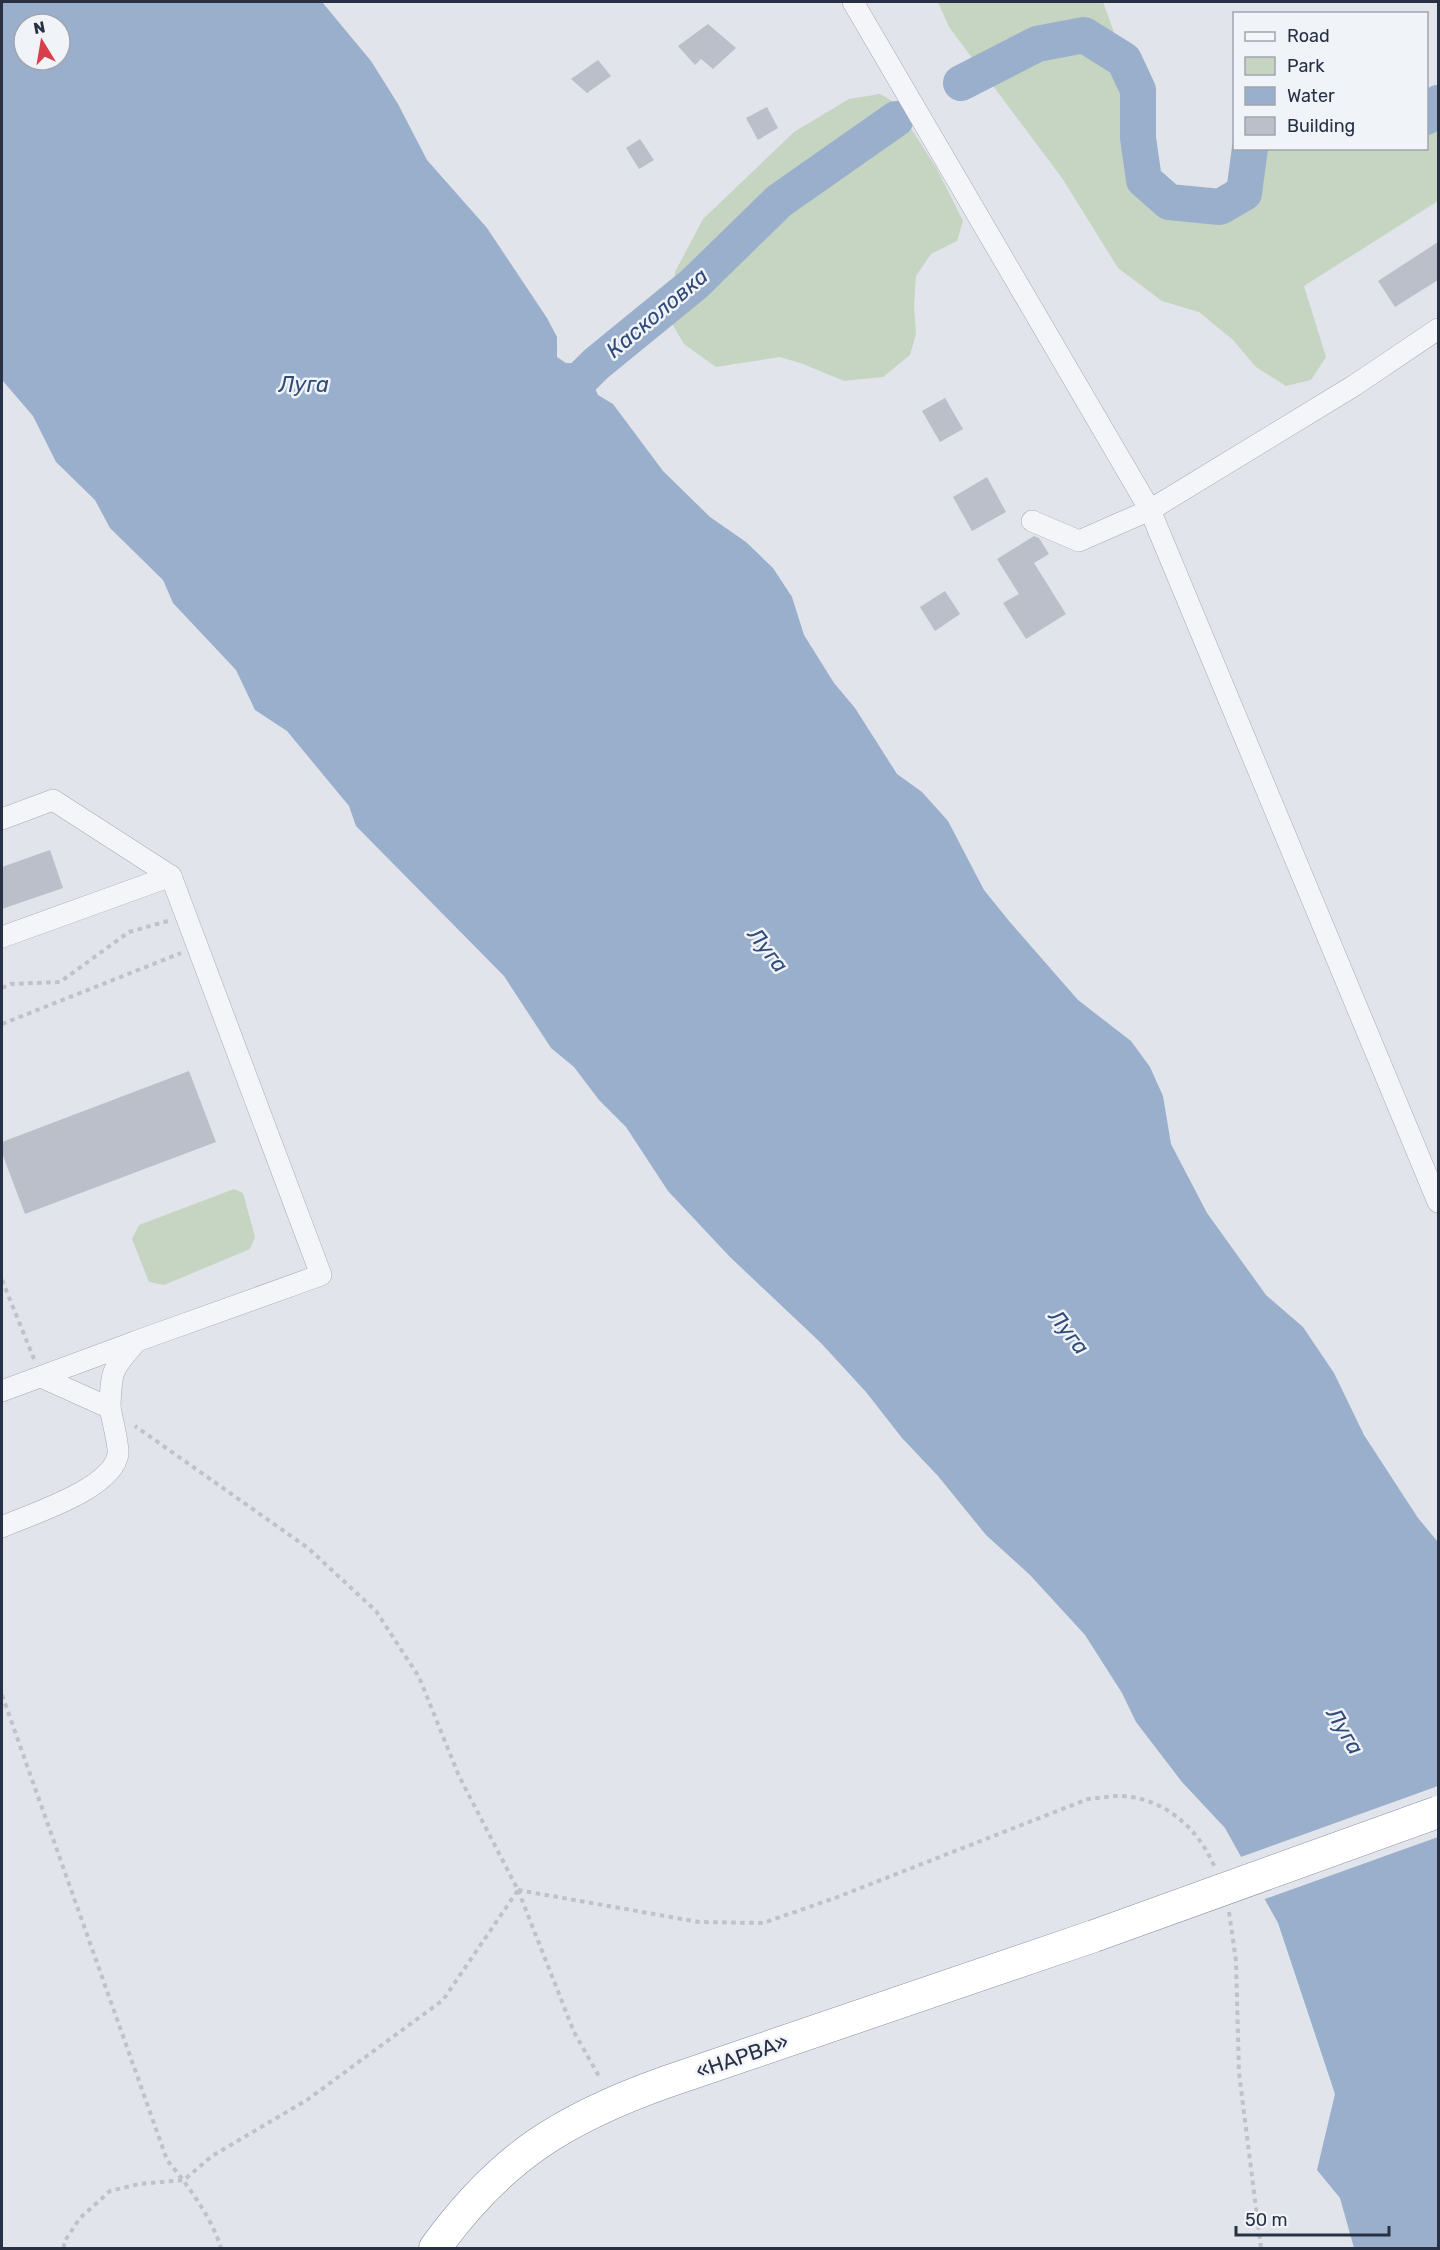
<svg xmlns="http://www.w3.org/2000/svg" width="1440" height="2250" viewBox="0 0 1440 2250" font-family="Rubik,sans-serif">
	<rect width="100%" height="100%" fill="#e1e4ea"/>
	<!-- green -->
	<g fill="#c5d5c1">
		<polygon points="938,2 1103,2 1124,60 1138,90 1138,138 1144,180 1169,202 1220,207 1244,193 1250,149 1426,148 1427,117 1438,103 1438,201 1304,286 1326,357 1311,380 1286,386 1256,367 1233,340 1199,312 1162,301 1118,268 1062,178 949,27"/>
		<polygon points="880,94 894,102 937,169 963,221 957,241 931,254 916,276 914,305 916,334 910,355 883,377 844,381 803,364 780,357 716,367 684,344 671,322 675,272 703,219 794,132 849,99"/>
		<polygon points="234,1189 243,1193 255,1237 250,1249 164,1285 149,1282 132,1239 139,1225"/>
	</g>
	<!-- water -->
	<path fill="#9aafcc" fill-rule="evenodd" d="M2 2H322L371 61 398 104 427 160 487 228 547 318 557 337V357L566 363 596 364 593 384 598 395 613 404 663 471 710 517 746 542 773 568 792 597 804 635 834 683 855 708 897 774 922 792 948 821 984 890 1009 921 1078 1000 1131 1041 1150 1067 1163 1096 1171 1144 1207 1213 1266 1295 1303 1327 1334 1373 1364 1435 1418 1518 1438 1542V2248H1354L1340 2198 1317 2170 1335 2094 1278 1923 1225 1828 1182 1782 1136 1722 1122 1693 1085 1635 1030 1575 986 1535 938 1476 902 1438 866 1392 821 1343 730 1257 668 1191 626 1127 599 1100 574 1067 551 1048 504 976 356 826 349 806 287 731 255 710 236 670 173 603 163 580 110 528 95 500 56 462 33 416 2 380ZM24 24H60V60H24Z"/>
	<!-- pier -->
	<polygon fill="#e1e4ea" points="1438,1786 1438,1837 1262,1900 1238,1858"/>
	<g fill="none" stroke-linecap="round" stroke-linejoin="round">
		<!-- river -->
		<g stroke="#9aafcc" stroke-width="36">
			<polyline points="961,83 1037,44 1084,35 1124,60 1138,90 1138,138 1144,180 1169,202 1220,207 1244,193 1250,148"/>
			<polyline points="1426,117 1438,103"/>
			<polyline points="561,399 596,364 694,284 779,201 896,119"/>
		</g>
	</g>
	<!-- building -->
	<g fill="#babfca">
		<polygon points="708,24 736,48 713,69 701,59 695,65 678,46"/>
		<polygon points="598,60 611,76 587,93 571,79"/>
		<polygon points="767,107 778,128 758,140 746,118"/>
		<polygon points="640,139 654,160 639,169 626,148"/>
		<polygon points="1438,242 1438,280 1395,307 1378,281"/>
		<polygon points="945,398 963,429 940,442 922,411"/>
		<polygon points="987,477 1006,512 972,531 953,497"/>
		<polygon points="1034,536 1039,538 1049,554 1034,563 1066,614 1026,639 1003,603 1019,594 997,559"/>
		<polygon points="945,591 960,614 935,631 920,607"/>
		<polygon points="50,850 63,888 2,909 2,867"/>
		<polygon points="189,1071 216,1142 25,1214 2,1153 2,1142"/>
	</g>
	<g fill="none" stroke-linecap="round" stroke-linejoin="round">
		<!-- minor casing -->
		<g stroke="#a6aab5" stroke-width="22">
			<g id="minor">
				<polyline points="853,2 1150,510 1438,1202"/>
				<polyline points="1032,521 1079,541 1150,510 1355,385 1438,329"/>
				<polyline points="2,819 53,800 171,876"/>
				<polyline points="2,937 171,876 321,1275 137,1341"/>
				<path d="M2 1391 137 1341C112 1369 111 1370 110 1408"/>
				<path d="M2 1527C31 1514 113 1489 118 1454 119 1446 112 1418 110 1408L41 1377"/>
			</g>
		</g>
		<!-- highway casing -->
		<g stroke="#8790a2" stroke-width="33">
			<path id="highway" d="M435 2248C500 2158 562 2119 666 2082L1094 1936"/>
		</g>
		<!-- path -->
		<g stroke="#bfc2c9" stroke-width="4" stroke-dasharray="4.5 4.5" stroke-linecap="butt">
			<polyline points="2,988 11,984 60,982 129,932 168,921"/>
			<polyline points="2,1024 181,953"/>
			<polyline points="2,1280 34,1359"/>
			<path d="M2 1695 167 2160C187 2184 212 2218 221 2248"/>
			<path d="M518 1890 699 1922 763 1923 835 1898 1088 1799C1099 1798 1110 1796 1121 1796 1165 1798 1199 1829 1215 1868"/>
			<polyline points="518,1890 574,2032 600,2078"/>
			<polyline points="1229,1912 1236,1961 1239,2073 1261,2248"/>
			<polyline points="64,2248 64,2242 80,2218 110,2191 139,2184 184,2180 212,2156 307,2100 443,2000 518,1890 459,1776 419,1677 376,1611 308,1548 135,1426"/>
		</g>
		<!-- minor -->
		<use href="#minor" stroke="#f4f5f8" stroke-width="21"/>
		<!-- highway -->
		<use href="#highway" stroke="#fff" stroke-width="32"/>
		<!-- highway-bridge casing -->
		<g stroke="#8790a2" stroke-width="33" stroke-linecap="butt">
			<polyline id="highway-bridge" points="1094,1936 1438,1812"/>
		</g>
		<!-- highway-bridge -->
		<use href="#highway-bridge" stroke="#fff" stroke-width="32"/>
	</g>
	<g text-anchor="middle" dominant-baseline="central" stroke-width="5" stroke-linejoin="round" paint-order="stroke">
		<!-- street labels -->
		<g font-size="21" fill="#283043" stroke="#f0f3f7">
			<text transform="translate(742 2056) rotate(-19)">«НАРВА»</text>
		</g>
		<!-- water labels -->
		<g font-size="22" font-style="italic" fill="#304b79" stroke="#f0f3f7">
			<text transform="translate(657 313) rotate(-40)">Касколовка</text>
			<text x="304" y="384">Луга</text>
			<text transform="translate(768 950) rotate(52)">Луга</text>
			<text transform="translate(1069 1332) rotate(52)">Луга</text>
			<text transform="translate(1345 1731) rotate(59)">Луга</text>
		</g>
	</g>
	<!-- border -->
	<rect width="1440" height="2250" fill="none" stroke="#283043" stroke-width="6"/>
	<!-- legend -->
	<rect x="1233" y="12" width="195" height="138" fill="#f0f3f7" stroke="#a0a5af" stroke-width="1.5"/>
	<rect x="1245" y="32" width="30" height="9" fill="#f4f5f8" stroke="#a0a5af" stroke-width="1.5"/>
	<text x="1287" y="42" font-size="18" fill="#283043">Road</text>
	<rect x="1245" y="57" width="30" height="18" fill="#c5d5c1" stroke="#a0a5af" stroke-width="1.5"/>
	<text x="1287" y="72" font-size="18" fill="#283043">Park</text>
	<rect x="1245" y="87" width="30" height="18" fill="#9aafcc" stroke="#a0a5af" stroke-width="1.5"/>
	<text x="1287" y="102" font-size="18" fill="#283043">Water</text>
	<rect x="1245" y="117" width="30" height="18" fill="#babfca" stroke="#a0a5af" stroke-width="1.5"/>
	<text x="1287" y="132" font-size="18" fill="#283043">Building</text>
	<!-- north arrow -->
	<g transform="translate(42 42) rotate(349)"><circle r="28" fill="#f0f3f7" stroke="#a0a5af" stroke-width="1.5"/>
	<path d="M0-4.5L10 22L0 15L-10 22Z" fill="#d63f4b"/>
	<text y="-9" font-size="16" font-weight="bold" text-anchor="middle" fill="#283043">N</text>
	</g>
	<!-- scale -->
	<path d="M1236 2226v9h153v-9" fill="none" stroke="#283043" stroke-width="3"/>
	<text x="1245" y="2226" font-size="18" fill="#283043" stroke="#f0f3f7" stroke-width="4.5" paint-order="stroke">50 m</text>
</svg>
